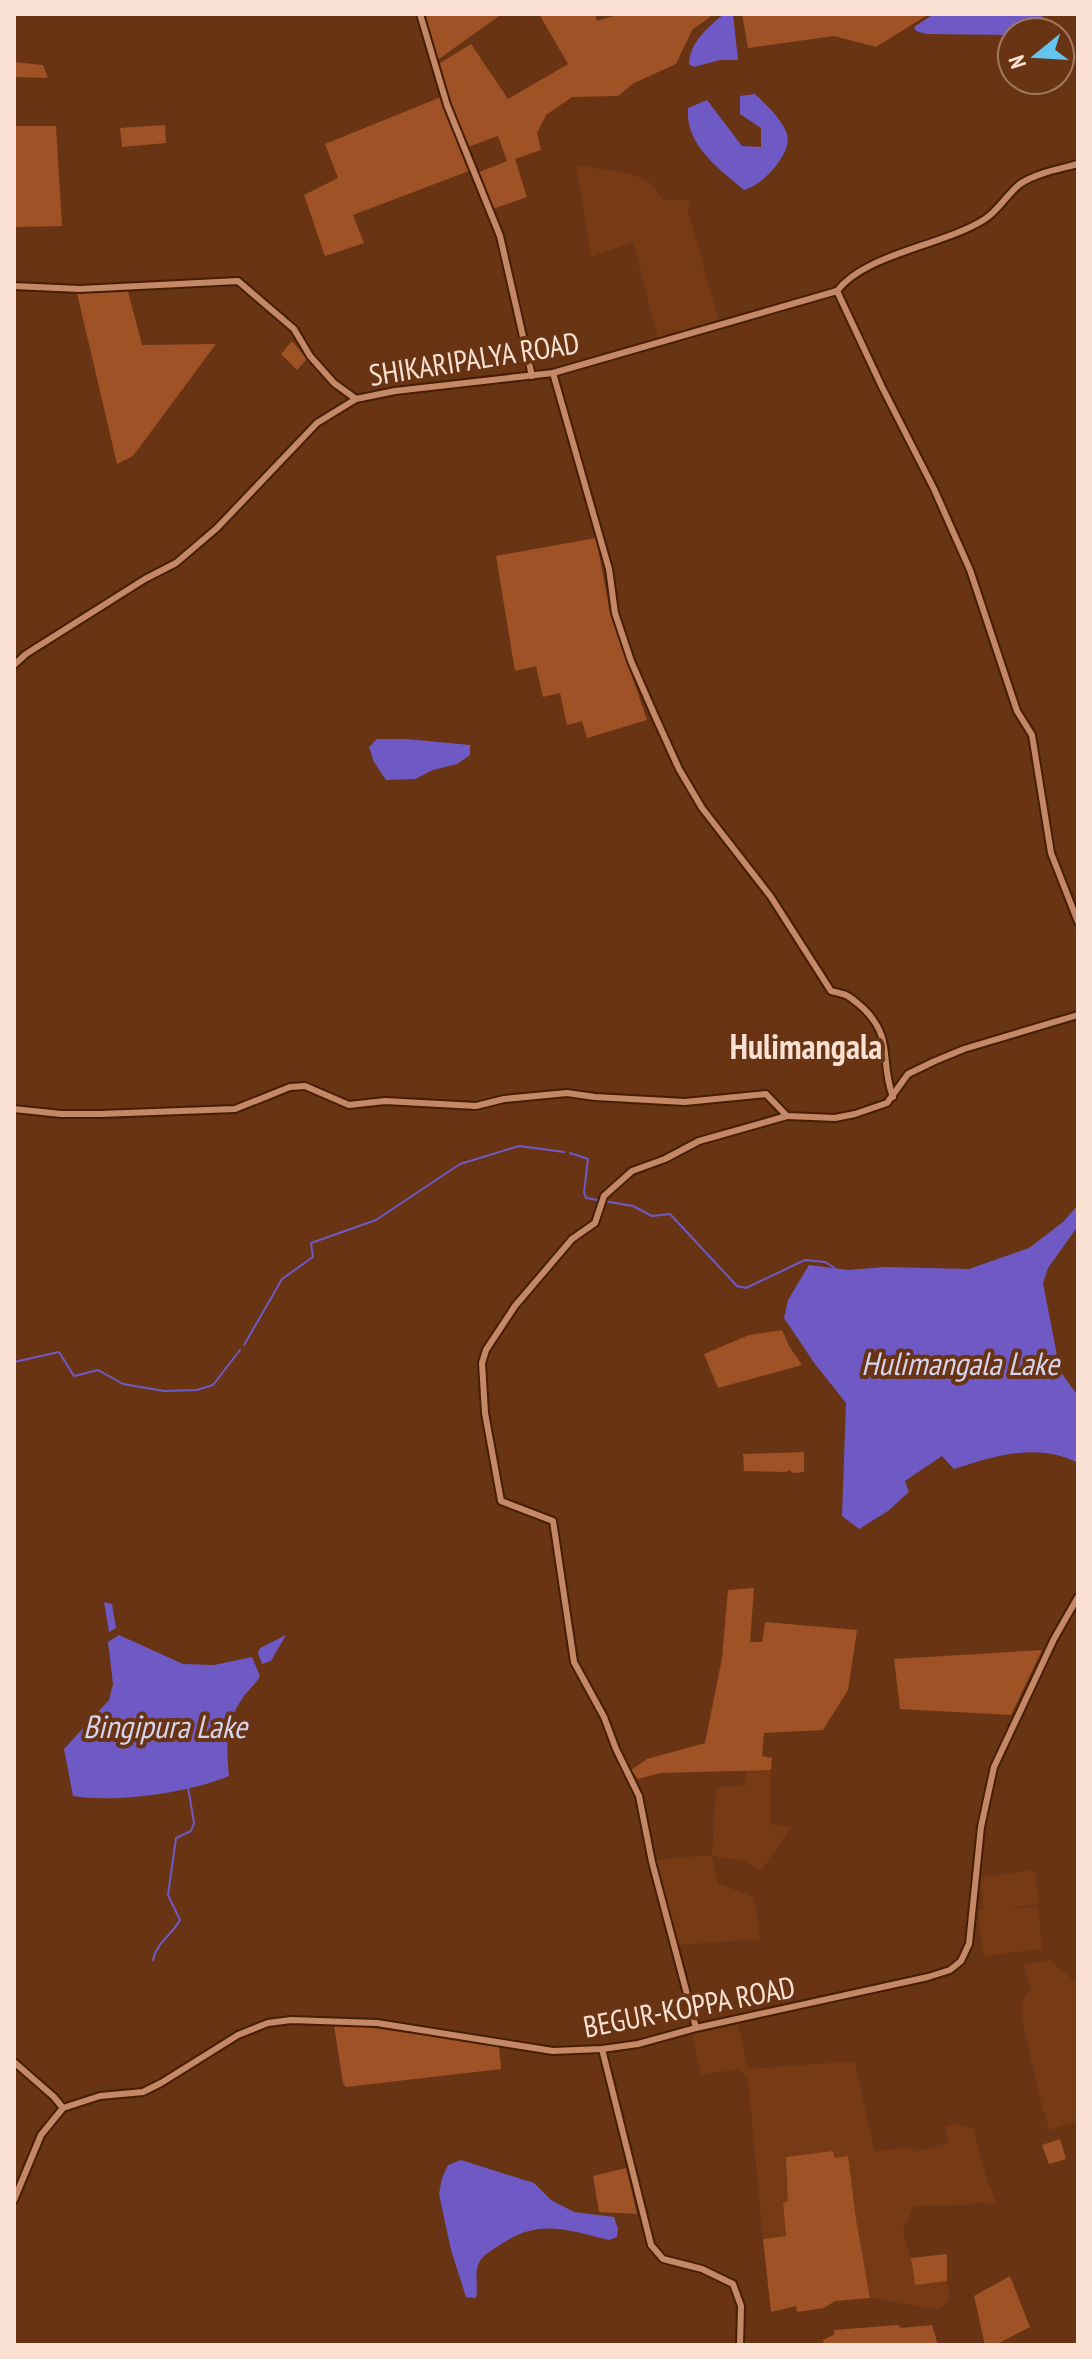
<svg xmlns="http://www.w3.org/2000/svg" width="1092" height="2359" viewBox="0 0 1092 2359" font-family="'PT Sans Narrow',sans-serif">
	<rect width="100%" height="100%" fill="#683413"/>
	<!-- built -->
	<g fill="#763a15">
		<polygon points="576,165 629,173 647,180 663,200 690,200 688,211 719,321 658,338 633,242 591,257"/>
		<polygon points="746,1769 771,1770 770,1824 791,1827 761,1871 745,1861 712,1856 718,1883 754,1897 760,1939 677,1945 655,1860 712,1855 716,1787 745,1786"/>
		<polygon points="1035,1870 1039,1904 1008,1908 1038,1907 1042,1949 983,1956 978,1911 984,1910 980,1877"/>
		<polygon points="1050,1960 1078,1984 1078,2121 1050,2130 1042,2107 1024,2029 1021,2004 1031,1988 1023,1965"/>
		<polygon points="738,2023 748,2069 855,2061 874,2151 910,2147 914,2152 949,2142 945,2126 960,2123 961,2127 973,2127 986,2177 998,2206 982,2202 966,2205 914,2206 903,2231 911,2258 915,2285 947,2281 950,2300 939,2310 870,2298 856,2219 833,2153 788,2201 783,2203 786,2236 763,2239 748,2080 739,2069 701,2075 692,2033"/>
	</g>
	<!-- green -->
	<g fill="#9e5225">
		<polygon points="424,14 502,14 436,61"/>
		<polygon points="539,14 595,14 597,21 619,14 714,14 692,30 676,64 634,83 618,96 572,97 546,115 537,133 541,150 515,159 527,197 493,209 479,172 507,161 498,136 468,147 437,65 471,44 508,99 568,64"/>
		<polygon points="742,14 929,14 876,47 834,36 748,48"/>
		<polygon points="14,62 43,65 48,78 14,77"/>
		<polygon points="441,97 469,171 353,215 364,243 325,256 304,195 338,178 325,144"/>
		<polygon points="165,125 166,143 122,147 120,128"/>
		<polygon points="14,126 56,126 62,226 14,227"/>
		<polygon points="128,291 142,345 216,344 133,456 117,464 77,293"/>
		<polygon points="292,341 307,359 297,370 281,354"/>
		<polygon points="596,538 610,612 647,720 587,738 582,721 567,725 560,693 543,697 536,666 515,671 496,556"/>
		<polygon points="782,1330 789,1346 802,1365 718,1388 704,1354 749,1335"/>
		<polygon points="804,1452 804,1472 793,1473 789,1470 786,1472 744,1471 743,1454"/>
		<polygon points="754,1588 750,1642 762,1642 765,1622 857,1630 848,1690 823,1730 764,1733 762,1756 772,1758 771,1770 660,1773 638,1779 631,1770 647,1759 705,1743 722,1658 728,1590"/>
		<polygon points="1042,1650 1011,1715 900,1709 894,1659"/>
		<polygon points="334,2025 359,2026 499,2046 501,2069 346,2087 343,2083"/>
		<polygon points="1060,2139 1066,2159 1049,2164 1042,2145"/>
		<polygon points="833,2151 835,2158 848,2156 856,2219 870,2298 835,2301 824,2308 797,2312 796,2306 771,2312 763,2239 786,2236 783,2203 788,2201 786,2157"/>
		<polygon points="626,2168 637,2214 599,2212 593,2176"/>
		<polygon points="947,2254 947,2281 915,2285 911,2258"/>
		<polygon points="1010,2276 1030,2327 995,2345 985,2345 974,2296"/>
		<polygon points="898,2325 901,2328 932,2325 938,2345 824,2345 823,2340 834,2335 834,2330"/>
	</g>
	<!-- water -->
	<g fill="#6f5ac5">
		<path d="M724 14H733L738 60H720L694 67 689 64C690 42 708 27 724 14Z"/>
		<polygon points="934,14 1042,14 1045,32 1012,32 1012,35 926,34 916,31 914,27"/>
		<path d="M755 94C766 105 782 119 787 134 793 153 762 186 744 190 719 169 685 145 688 108L707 100 742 146 761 147V128L740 114V96Z"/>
		<polygon points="377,739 406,739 470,745 470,755 457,764 433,770 415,779 386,780 374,762 369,747"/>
		<path d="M1078 1205V1226L1048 1268 1043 1283 1060 1371 1078 1396V1463C1038 1442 995 1456 954 1469L942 1456 905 1481 909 1492 888 1511 859 1529 842 1516 846 1403 815 1364 784 1318 788 1300 809 1265 849 1270 885 1267 969 1269 1029 1248 1063 1222Z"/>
		<polygon points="104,1602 112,1604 116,1628 109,1632"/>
		<path d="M119 1635 183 1664 214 1665 252 1657 260 1676C256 1684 249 1689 244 1696 225 1722 226 1745 229 1776 188 1793 117 1803 73 1796L64 1749 109 1700 113 1684 108 1642Z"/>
		<polygon points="286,1635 271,1661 262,1664 258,1653 260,1648"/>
		<path d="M461 2160 534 2183 551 2200 574 2212 614 2217 618 2229 617 2237 609 2240C567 2230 539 2218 500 2245 494 2249 484 2254 480 2261 473 2272 479 2286 476 2298L466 2297 451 2250 439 2194 442 2178 448 2165Z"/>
	</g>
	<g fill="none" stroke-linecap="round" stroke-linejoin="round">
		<!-- stream -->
		<g stroke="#6f5ac5" stroke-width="2">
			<polyline points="570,1153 588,1159 584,1192 586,1198 633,1206 652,1216 670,1214 737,1286 746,1288 805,1260 825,1262 835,1268"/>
			<polyline points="244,1345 282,1279 313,1257 311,1243 376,1220 460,1164 519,1146 564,1152"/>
			<polyline points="14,1362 59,1352 74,1376 98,1370 123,1384 164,1391 197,1390 213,1385 240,1350"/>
			<path d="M153 1960C156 1943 172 1935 180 1920L168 1895 176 1838 191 1831 194 1823 188 1787"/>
		</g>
		<!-- secondary casing -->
		<g stroke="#451e05" stroke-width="10">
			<g id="secondary">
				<polyline points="420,14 447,105 500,236 532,376"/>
				<polyline points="14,286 80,289 238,281 294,329 310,356 334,383 356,399 395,391 553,373 837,291"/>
				<polyline points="837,291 882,387 934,489 970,570 1017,711 1032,735 1051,853 1078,922"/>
				<path d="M837 291C866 253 943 246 985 219 999 210 1007 194 1020 184 1036 173 1060 169 1078 164"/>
				<path d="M553 373 609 569 615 613 631 661 655 716 679 769 702 808 771 897 831 991C849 995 848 995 863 1008 895 1039 879 1061 893 1097"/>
				<polyline points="14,665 26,654 145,579 176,563 217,528 317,423 356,399"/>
				<polyline points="14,1109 61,1114 100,1114 235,1109 290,1087 305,1086 349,1105 385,1101 476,1106 504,1099 567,1093 595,1097 685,1102 766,1094 787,1116 835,1118 855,1114 887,1103 908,1074 935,1061 964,1049 1078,1015"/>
				<polyline points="696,2028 652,1862 639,1796 616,1749 604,1717 574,1662 553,1521 501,1501 485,1413 482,1363 486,1350 515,1306 572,1239 595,1223 604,1196 632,1171 665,1159 699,1141 787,1116"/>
				<polyline points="602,2049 651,2245 663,2259 702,2269 733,2284 741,2306 740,2345"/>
				<polyline points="14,2062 54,2097 63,2108"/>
				<polyline points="14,2200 41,2135 63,2108 100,2096 143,2092 161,2083 238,2035 268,2023 291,2020 377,2023 553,2051 602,2049 638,2044 696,2028 928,1977 950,1970 961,1961 969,1944 981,1827 994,1767 1054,1639 1078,1597"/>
			</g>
		</g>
		<!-- secondary -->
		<use href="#secondary" stroke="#c48867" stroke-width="6"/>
	</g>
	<g text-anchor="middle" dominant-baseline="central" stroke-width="8" stroke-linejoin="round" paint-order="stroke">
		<!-- street labels -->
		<g font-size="30" fill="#fbe1d3" stroke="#683413">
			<text transform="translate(474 358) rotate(-9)">SHIKARIPALYA ROAD</text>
			<text transform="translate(689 2006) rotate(-11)">BEGUR-KOPPA ROAD</text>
		</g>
		<!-- water labels -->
		<g font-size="32" font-style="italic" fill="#d5d3ee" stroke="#683413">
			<text x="960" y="1363">Hulimangala Lake</text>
			<text x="165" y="1726">Bingipura Lake</text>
		</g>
		<!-- quarter labels -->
		<g font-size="34" font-weight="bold" fill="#fbe1d3" stroke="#683413">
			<text x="806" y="1046">Hulimangala</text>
		</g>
	</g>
	<!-- border -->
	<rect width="1092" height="2359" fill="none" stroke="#fbe1d3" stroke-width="32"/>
	<!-- north arrow -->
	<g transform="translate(1036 56) rotate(252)"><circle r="38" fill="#683413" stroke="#a37960" stroke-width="2"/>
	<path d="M0-6L14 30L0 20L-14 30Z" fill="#65c5ee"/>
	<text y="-12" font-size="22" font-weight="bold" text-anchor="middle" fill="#fbe1d3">N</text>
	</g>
</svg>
